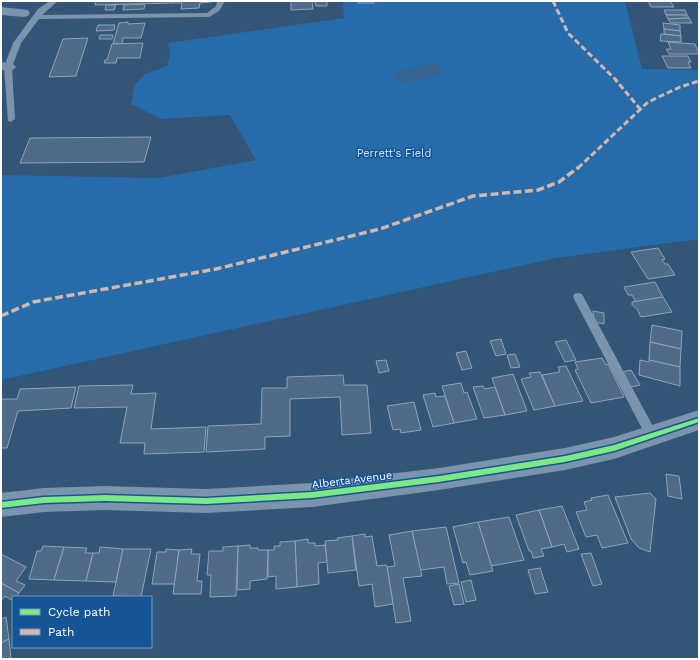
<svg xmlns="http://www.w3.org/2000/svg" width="700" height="660" viewBox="0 0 700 660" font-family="'Work Sans',sans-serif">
	<rect width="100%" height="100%" fill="#325578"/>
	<!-- green -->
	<polygon fill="#266baa" points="343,1 625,1 642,69 699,70 699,239 556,258 1,380 1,175 159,178 256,160 230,115 161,119 131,104 135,85 145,74 167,66 170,54 168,43 344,18"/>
	<!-- water -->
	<polygon fill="#376591" points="437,63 443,75 400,84 393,72"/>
	<!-- building -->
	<g fill="#4f6b87" stroke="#90a4b8">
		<polygon points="96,1 172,1 172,3 95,5"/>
		<polygon points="172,1 211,1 211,2 200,3 199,8 181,9 182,3 172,3"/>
		<polygon points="291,1 312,1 313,9 291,10"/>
		<polygon points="315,1 327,1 327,6 316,6"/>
		<rect x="358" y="1" width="16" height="2"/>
		<polygon points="648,1 670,1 674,7 651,7"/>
		<polygon points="145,4 144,9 123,10 124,5"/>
		<polygon points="106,5 116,5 114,10 105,10"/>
		<polygon points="664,10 685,10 687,15 666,15"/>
		<polygon points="666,15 687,15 689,18 668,19"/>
		<polygon points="689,18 692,23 671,23 668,19"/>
		<polygon points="128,22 128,24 145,23 141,38 123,38 122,44 113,44 119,23"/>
		<polygon points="663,23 680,25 680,31 664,29"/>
		<polygon points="98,25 115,25 114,30 96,31"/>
		<polygon points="664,29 680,31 681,36 664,34"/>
		<polygon points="661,34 681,36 681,42 660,41"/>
		<polygon points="100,35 113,35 112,39 99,39"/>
		<polygon points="88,38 76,76 49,77 63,39"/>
		<polygon points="668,42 695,44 699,54 669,54 666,49 671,49"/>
		<polygon points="143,43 140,58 117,58 116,63 104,63 105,60 107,60 112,44"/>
		<polygon points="662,56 688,56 691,62 688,62 691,68 668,68"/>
		<polygon points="151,137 144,162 20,163 30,138"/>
		<polygon points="658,248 665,259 662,260 665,264 668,264 675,275 648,279 631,252"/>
		<polygon points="655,282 663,297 636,302 632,295 628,295 624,287"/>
		<polygon points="663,297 672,312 641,317 637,309 632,305 632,302"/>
		<polygon points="593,311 604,313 604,324 594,322"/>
		<polygon points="652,325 682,331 681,349 650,342"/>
		<polygon points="501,339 506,354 496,356 490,341"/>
		<polygon points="566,340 576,360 565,362 555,342"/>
		<polygon points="650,342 681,349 680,367 649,360"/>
		<polygon points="466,351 472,368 462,370 456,353"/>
		<polygon points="515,354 520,367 511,368 507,355"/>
		<polygon points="602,358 606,365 608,364 624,397 591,403 575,370 578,369 575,362"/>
		<polygon points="386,360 389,371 379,373 376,361"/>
		<polygon points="640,360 649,362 649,360 680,367 680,386 639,375"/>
		<polygon points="566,366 583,401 555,406 542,375 560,372 558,367"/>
		<polygon points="631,370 640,385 631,387 622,372"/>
		<polygon points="540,372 555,406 534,410 521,379 531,377 529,373"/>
		<polygon points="513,374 527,411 505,415 492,378"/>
		<polygon points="343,375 344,385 367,385 371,433 342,435 340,397 290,399 290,436 265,437 265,449 206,452 208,426 261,424 262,388 287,388 287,377"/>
		<polygon points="461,383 464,393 467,392 477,419 454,423 442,386"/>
		<polygon points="133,385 131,394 156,393 151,429 206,427 204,452 144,454 145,443 120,443 127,407 74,408 79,386"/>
		<polygon points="483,386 485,389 495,387 505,415 484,418 473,387"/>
		<polygon points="76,387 71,408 18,411 7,448 1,448 1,399 17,399 20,389"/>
		<polygon points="435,393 436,397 445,396 454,423 433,427 423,395"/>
		<polygon points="414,402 421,430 401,433 400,429 393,430 387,406"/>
		<polygon points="666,474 679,476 682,499 668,496"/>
		<polygon points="650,493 656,499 650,552 639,548 631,539 615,497"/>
		<polygon points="608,495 628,543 602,548 597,535 586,537 576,512 587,510 584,502 592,500 591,498"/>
		<polygon points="562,506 579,549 567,552 564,544 552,547 539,510"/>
		<polygon points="539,510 552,547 541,549 544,556 533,558 531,551 529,551 516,515"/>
		<polygon points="509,517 524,560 491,566 478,522"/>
		<polygon points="478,522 493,571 470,575 466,562 463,563 453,527"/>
		<polygon points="446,527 459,583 447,584 444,567 420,570 412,531"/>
		<polygon points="412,531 422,576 403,578 411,621 396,623 387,567 395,566 389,535"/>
		<polygon points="365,534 365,537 372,536 377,566 386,565 387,567 393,604 375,607 372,584 359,586 352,536"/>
		<polygon points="352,536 356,570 328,573 325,541 338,540 337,538"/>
		<polygon points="308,539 308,543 315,543 315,546 325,545 327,562 318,563 319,584 297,587 295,541"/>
		<polygon points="295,541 297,587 276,589 276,576 268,577 268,550 274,550 274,546 280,546 280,542"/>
		<polygon points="250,545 250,548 258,548 258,550 268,550 267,579 250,581 250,589 237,590 238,546"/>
		<polygon points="43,546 64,547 54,580 29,579 37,551 41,551"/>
		<polygon points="238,546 236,596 210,597 211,575 207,575 209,551 223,551 223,547"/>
		<polygon points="64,547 87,548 85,553 93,553 86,581 54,580"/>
		<polygon points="100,547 123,549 116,582 86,581 93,553 99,553"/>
		<polygon points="123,549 151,549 141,597 113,596"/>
		<polygon points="166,549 179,550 175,584 152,584 157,552 166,552"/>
		<polygon points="192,549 191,554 200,554 197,581 202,581 201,594 173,594 179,550"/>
		<polygon points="591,553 602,584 593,586 581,554"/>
		<polygon points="1,554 26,567 16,581 25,585 19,593 1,583"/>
		<polygon points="540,568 548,592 535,594 528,570"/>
		<polygon points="471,580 476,600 466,602 461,582"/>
		<polygon points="1,583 19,593 16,597 13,597 13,601 5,596 1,601"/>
		<polygon points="459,584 464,604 454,605 449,586"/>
		<polygon points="6,617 9,639 1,643 1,619"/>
		<polygon points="9,639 11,659 1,659 1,643"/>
	</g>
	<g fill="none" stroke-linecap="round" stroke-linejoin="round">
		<!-- lane -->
		<g fill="#7b93ab" fill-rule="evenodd">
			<polygon points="50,1 58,1 42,15 207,13 216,6 217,1 225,1 219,11 209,17 39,19 21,43 12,67 15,119 11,122 8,121 4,67 13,43 38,9"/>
			<polygon points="578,293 582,294 656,432 658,436 656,440 652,441 648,440 573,297 574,294"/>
		</g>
		<!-- street -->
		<g fill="#7b93ab" fill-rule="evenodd">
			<polygon points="1,7 28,10 30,13 28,16 23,17 1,15"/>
			<polygon points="1,62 13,64 16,67 13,70 1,70"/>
			<polygon points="699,410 699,430 614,459 565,470 439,490 312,507 206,513 105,510 44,512 1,517 1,493 44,488 105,486 206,489 312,483 439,468 565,448 614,437"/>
		</g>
		<!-- quiet-far1 -->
		<g stroke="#d1b7ad" stroke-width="3" stroke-dasharray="6 3" stroke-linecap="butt">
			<polyline points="553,1 568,33 615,79 641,110"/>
			<polyline points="578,168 648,102 680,87 699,81"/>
		</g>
		<!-- quiet -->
		<polyline stroke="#d1b7ad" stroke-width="3.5" stroke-dasharray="8 3.5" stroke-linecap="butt" points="1,316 33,302 216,269 380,229 473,196 538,190 559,182 579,167"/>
		<!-- cycleway casing -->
		<g stroke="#155595" stroke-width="3">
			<polygon id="cycleway" points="699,418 699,422 614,451 565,462 439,482 312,498 206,504 105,501 44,503 1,508 1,502 44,497 105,495 206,498 312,492 439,476 565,456 614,445"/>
		</g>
		<!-- cycleway -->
		<use href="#cycleway" fill="#7ce984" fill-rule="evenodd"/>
	</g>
	<g text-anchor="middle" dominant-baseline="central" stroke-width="3" stroke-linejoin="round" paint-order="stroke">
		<!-- park labels -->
		<g font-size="11" fill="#cce5fc" stroke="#155595">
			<text x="394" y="153">Perrett's Field</text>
		</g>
		<!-- street labels -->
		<g font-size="11" fill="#fff" stroke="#155595">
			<text transform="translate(352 480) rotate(-7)">Alberta Avenue</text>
		</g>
	</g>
	<!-- border -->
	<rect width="700" height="660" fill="none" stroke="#ffffff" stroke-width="4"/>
	<!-- legend -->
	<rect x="12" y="596" width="140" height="52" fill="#155595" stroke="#7399bf"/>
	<rect x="20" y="609" width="20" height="6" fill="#7ce984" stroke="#7399bf"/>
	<text x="48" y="616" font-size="12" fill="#ffffff">Cycle path</text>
	<rect x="20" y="629" width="20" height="6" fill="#d1b7ad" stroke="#7399bf"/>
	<text x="48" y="636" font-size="12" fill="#ffffff">Path</text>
</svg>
